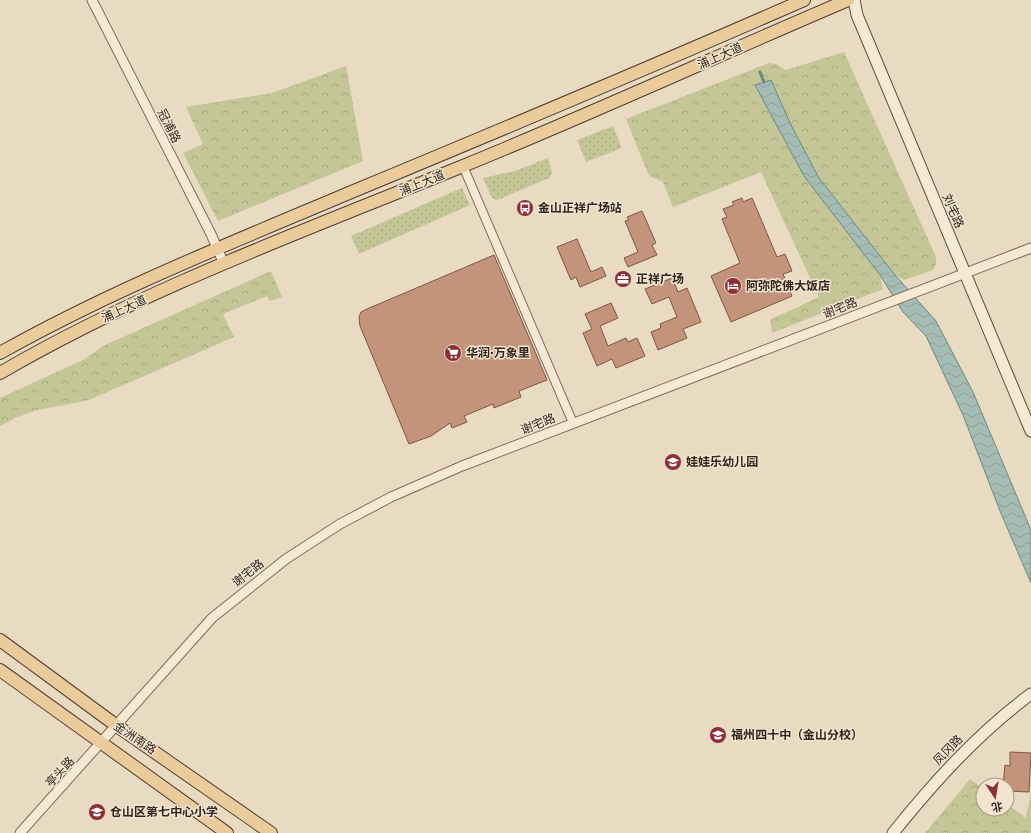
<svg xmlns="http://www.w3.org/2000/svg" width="1031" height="833" viewBox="0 0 1031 833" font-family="'Roboto Serif','Noto Sans SC',serif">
	<defs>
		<pattern id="grass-dots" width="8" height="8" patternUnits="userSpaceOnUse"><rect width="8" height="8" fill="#c4c697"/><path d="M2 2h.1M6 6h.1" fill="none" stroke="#a9aa82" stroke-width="1.8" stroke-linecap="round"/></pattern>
		<pattern id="forest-crowns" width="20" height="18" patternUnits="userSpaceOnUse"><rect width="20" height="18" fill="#c4c697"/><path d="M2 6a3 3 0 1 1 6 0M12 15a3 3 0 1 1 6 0" fill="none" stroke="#a9aa82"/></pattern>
		<pattern id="water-waves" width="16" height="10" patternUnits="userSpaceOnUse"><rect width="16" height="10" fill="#a4bcb3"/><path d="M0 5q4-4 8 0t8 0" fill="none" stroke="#8ea19a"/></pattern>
	</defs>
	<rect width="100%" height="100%" fill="#e9dac2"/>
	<!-- grass -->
	<g fill="url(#grass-dots)">
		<polygon points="613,126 622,148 586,162 577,140"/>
		<polygon points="548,158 552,173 549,178 500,199 495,200 491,196 483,178 515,171"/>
		<polygon points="462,188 470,205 359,254 351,236"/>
	</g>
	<!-- forest -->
	<g fill="url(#forest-crowns)">
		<polygon points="844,52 936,257 936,264 933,270 904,280 895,275 819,178 790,123 771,80 756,85 804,176 880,275 883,289 772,333 770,320 819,297 761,172 673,207 663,182 650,176 647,171 626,119 769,63 776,64 786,70"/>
		<polygon points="346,66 363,161 218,221 183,153 203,144 186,107 272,93"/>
		<polygon points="271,271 282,297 270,301 267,296 223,314 234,337 89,400 38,410 17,417 0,426 0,398 83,360 105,345"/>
		<polygon points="970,779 983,788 983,809 1007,809 1007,804 1026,818 1031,791 1031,833 925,833"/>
	</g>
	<!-- water -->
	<polygon fill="url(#water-waves)" stroke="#6c897f" points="771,80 790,123 819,178 895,275 936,321 973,392 1031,530 1031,583 1000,511 963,415 926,336 903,312 880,275 804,176 755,85"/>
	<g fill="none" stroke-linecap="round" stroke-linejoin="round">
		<!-- stream -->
		<polyline stroke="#6c897f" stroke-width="3" points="760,72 764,82"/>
	</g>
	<!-- building -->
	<g fill="#c4937b" stroke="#7e5543">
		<polygon points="742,198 743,202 752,198 777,257 785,254 792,271 783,274 792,296 731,322 711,276 740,263 722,219 727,217 723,209 734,205 732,202"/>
		<polygon points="642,211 656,243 652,245 657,255 628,267 624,258 638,252 625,221 629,220 627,217"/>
		<polygon points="577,239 591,272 602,267 606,276 580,287 576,277 571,280 557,247"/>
		<polygon points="494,255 547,380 519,391 521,397 494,408 493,404 464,416 467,422 452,428 450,423 431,436 409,444 360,326 359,317 361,312 367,309"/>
		<polygon points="672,278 678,292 687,288 701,322 683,329 687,338 658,350 651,332 661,328 660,324 677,317 669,297 652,304 645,289"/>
		<polygon points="611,303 618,318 600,326 608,346 626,338 628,342 637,338 645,356 616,368 612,359 597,366 583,333 592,329 585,314"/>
		<polygon points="1010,752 1031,753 1029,792 1007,791 1007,785 1003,785 1005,765 1010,766"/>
	</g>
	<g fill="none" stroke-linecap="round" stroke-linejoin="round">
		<!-- minor casing -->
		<g stroke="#816c5b" stroke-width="10">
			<polyline id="minor" points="463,166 573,423"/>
		</g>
		<!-- tertiary casing -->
		<g stroke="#816c5b" stroke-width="11">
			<g id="tertiary">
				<polyline points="92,0 211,234 224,264"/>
				<polyline points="20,833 212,618 286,559 340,524 391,497 462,466 1031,248"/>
			</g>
		</g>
		<!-- secondary casing -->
		<g stroke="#634d3e" stroke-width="13">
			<g id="secondary">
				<polyline points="854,0 857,15 1031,431"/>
				<path d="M893 833C934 782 978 733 1031 694"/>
			</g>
		</g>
		<!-- primary casing -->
		<g stroke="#4f3b2f" stroke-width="14">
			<g id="primary">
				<path d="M0 353C112 290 231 243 349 193 501 130 653 66 804 0"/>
				<path d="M0 373C146 288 307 230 463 166 593 113 719 55 848 0"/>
				<polyline points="0,640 117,726 271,833"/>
				<polyline points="0,670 227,833"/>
			</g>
		</g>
		<!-- minor -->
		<use href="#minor" stroke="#f5e8d4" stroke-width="8"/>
		<!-- tertiary -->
		<use href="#tertiary" stroke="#f5e8d4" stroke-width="9"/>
		<!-- secondary -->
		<use href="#secondary" stroke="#f5e8d4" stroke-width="11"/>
		<!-- primary -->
		<use href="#primary" stroke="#eacb9c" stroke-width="12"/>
	</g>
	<!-- icons -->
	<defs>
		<g id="bus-disc" transform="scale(0.9)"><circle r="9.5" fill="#8b3038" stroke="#f1e5d0"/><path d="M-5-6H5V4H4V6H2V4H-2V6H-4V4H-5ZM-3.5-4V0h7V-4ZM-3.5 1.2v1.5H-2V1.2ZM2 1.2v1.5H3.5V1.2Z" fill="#fff"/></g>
		<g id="office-disc" transform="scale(0.9)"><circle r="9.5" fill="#8b3038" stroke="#f1e5d0"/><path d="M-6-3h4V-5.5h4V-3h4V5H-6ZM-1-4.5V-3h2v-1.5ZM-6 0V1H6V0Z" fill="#fff"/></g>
		<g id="hotel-disc" transform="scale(0.9)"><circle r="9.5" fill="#8b3038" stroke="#f1e5d0"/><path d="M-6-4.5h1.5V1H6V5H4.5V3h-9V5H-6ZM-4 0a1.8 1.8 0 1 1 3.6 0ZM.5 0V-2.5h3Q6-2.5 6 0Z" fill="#fff"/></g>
		<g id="supermarket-disc" transform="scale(0.9)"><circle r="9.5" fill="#8b3038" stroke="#f1e5d0"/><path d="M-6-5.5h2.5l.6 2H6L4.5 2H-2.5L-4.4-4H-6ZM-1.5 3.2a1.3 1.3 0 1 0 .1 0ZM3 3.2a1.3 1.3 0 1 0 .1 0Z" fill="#fff"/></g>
		<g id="school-disc" transform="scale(0.9)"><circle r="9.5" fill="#8b3038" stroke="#f1e5d0"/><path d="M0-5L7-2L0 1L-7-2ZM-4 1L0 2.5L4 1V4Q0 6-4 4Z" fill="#fff"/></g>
	</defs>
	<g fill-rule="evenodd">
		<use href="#bus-disc" x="525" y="208"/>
		<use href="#office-disc" x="623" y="279"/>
		<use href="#hotel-disc" x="733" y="286"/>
		<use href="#supermarket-disc" x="453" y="353"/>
		<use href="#school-disc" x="673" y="462"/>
		<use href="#school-disc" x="718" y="735"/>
		<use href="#school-disc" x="97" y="812"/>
	</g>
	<g text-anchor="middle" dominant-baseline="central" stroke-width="3" stroke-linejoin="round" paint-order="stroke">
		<!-- street labels -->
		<g font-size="12" fill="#32261e" stroke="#f1e5d0">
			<text transform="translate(720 56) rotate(-24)">浦上大道</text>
			<text transform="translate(169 126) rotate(63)">冠浦路</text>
			<text transform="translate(422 183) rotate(-22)">浦上大道</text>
			<text transform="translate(953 211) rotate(67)">刘宅路</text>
			<text transform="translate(840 308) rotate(-21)">谢宅路</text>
			<text transform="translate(124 309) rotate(-25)">浦上大道</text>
			<text transform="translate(538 424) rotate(-21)">谢宅路</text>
			<text transform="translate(248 573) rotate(-38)">谢宅路</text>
			<text transform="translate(135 738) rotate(34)">金洲南路</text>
			<text transform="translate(948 750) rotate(-46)">凤冈路</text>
			<text transform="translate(60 772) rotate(-48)">亭头路</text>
		</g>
		<!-- poi labels -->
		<g font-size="12" font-weight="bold" fill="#32261e" stroke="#f1e5d0" text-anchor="start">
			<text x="538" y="208">金山正祥广场站</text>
			<text x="636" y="279">正祥广场</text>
			<text x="746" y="286">阿弥陀佛大饭店</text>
			<text x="466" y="353">华润·万象里</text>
			<text x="686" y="462">娃娃乐幼儿园</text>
			<text x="731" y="735">福州四十中（金山分校）</text>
			<text x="110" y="812">仓山区第七中心小学</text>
		</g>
	</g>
	<!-- north arrow -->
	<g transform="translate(995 797) rotate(168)"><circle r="19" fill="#f1e5d0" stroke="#a59989"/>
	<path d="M0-3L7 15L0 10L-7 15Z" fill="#8b3038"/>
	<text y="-6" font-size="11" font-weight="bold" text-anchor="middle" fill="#32261e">北</text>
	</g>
</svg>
